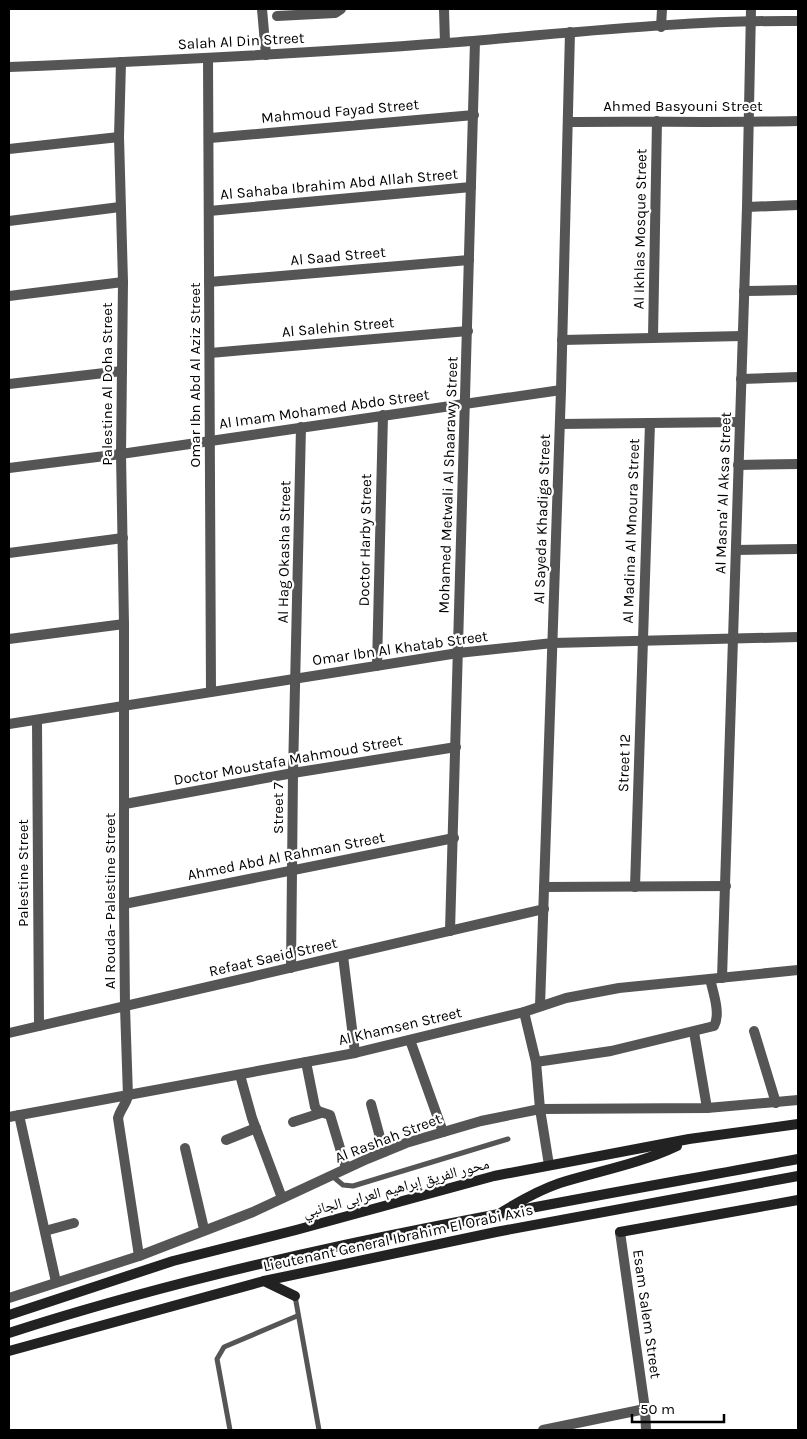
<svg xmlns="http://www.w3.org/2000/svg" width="807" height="1439" viewBox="0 0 807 1439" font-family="Karla,'Noto Naskh Arabic',sans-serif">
	<rect width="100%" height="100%" fill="#fff"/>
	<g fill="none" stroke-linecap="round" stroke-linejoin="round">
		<!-- lane -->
		<g stroke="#555" stroke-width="5">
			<polyline points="331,1175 343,1185 353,1186 508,1139"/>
			<polyline points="295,1296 319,1430"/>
			<polyline points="230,1430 217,1359 224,1347 297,1316"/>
		</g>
		<!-- street -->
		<g stroke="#555" stroke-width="10">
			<polyline points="262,9 266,55"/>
			<polyline points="444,9 445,43"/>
			<polyline points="277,16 335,13 341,9"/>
			<polyline points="661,27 662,9"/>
			<polyline points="208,58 211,692"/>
			<path d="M121 62 119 137 123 282 121 454 124 624V904L125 1007 128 1096C126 1104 120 1110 118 1118L139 1256"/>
			<path d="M9 67C154 61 300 54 445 43 563 34 680 20 798 21"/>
			<path d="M568 122C645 121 722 123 798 121"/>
			<polyline points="210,138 474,115"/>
			<polyline points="9,149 119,137"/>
			<polyline points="747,207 798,205"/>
			<polyline points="209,211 471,187"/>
			<polyline points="9,221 120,207"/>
			<polyline points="209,282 469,260"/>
			<polyline points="744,291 798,290"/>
			<polyline points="9,296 123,282"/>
			<polyline points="653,337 657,121"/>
			<polyline points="562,340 742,336"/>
			<polyline points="210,353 468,331"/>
			<polyline points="741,379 798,377"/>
			<polyline points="9,384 122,371"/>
			<polyline points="560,424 739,422"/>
			<polyline points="738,465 798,464"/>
			<polyline points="9,468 121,454 561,390"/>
			<polyline points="736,550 798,549"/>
			<polyline points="9,553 123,538"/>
			<polyline points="9,639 124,624"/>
			<polyline points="377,666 383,415"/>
			<polyline points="37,720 39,1026"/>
			<polyline points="9,724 458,653 553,643 798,637"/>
			<polyline points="125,804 293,773 456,747"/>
			<polyline points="544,887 726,886"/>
			<polyline points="635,887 650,423"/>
			<polyline points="124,904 454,838"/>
			<polyline points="450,931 475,41"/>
			<polyline points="343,956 355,1053"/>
			<polyline points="291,968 293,773 301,427"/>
			<polyline points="722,978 747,207 751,9"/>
			<polyline points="540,1006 561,390 570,32"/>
			<polyline points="524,1012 536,1062 540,1109 549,1165"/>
			<polyline points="754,1031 776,1103"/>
			<polyline points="694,1032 707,1108"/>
			<polyline points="9,1033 544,909"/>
			<polyline points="410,1040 443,1132"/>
			<polyline points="306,1062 315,1107 318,1111 330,1115 346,1168"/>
			<path d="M536 1062 611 1051 714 1026C721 1014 713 992 710 979"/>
			<polyline points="240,1075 252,1118 282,1198"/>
			<polyline points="371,1104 384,1152"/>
			<polyline points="19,1115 56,1282"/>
			<polyline points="9,1117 355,1053 524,1012 566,998 619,988 798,970"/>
			<polyline points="293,1122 321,1113"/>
			<polyline points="226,1140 256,1128"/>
			<polyline points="185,1148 204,1229"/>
			<polyline points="45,1231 74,1223"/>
			<polyline points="620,1232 645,1409 646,1430"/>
			<polyline points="9,1298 139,1256 253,1212 367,1159 406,1143 481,1121 540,1109 707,1108 798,1100"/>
			<polyline points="543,1430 645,1409"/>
		</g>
		<!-- secondary -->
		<g stroke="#222" stroke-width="10">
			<path d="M502 1212C520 1201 539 1190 560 1183 599 1171 639 1164 677 1146"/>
			<polyline points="620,1232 798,1200"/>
			<polyline points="264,1281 295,1296"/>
			<polyline points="9,1315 173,1261 296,1230 494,1176 689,1139 798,1124"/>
			<path d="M9 1333C266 1250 533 1208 798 1159"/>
			<polyline points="9,1351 264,1281 496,1232 798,1176"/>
		</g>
	</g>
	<g text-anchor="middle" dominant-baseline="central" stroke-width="4.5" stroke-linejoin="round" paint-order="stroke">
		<!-- street labels -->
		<g font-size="15" fill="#000" stroke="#fff">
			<text transform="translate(241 41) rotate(-3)">Salah Al Din Street</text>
			<text x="683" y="106">Ahmed Basyouni Street</text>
			<text transform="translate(340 111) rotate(-5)">Mahmoud Fayad Street</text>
			<text transform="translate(339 184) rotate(-5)">Al Sahaba Ibrahim Abd Allah Street</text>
			<text transform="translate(640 229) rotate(-89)">Al Ikhlas Mosque Street</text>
			<text transform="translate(338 256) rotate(-5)">Al Saad Street</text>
			<text transform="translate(338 327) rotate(-5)">Al Salehin Street</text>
			<text transform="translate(195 375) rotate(-90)">Omar Ibn Abd Al Aziz Street</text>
			<text transform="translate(107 384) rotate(-90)">Palestine Al Doha Street</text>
			<text transform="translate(324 409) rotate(-8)">Al Imam Mohamed Abdo Street</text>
			<text transform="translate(448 485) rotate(-88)">Mohamed Metwali Al Shaarawy Street</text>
			<text transform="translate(723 493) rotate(-88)">Al Masna' Al Aksa Street</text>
			<text transform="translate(542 519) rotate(-88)">Al Sayeda Khadiga Street</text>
			<text transform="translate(631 531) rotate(-88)">Al Madina Al Mnoura Street</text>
			<text transform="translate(365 540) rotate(-89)">Doctor Harby Street</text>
			<text transform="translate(284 552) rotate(-89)">Al Hag Okasha Street</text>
			<text transform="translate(400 648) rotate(-8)">Omar Ibn Al Khatab Street</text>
			<text transform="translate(288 760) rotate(-10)">Doctor Moustafa Mahmoud Street</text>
			<text transform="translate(624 763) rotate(-88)">Street 12</text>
			<text transform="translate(278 808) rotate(-90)">Street 7</text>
			<text transform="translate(286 856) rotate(-11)">Ahmed Abd Al Rahman Street</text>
			<text transform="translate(23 873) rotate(-90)">Palestine Street</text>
			<text transform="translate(110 901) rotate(-90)">Al Rouda- Palestine Street</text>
			<text transform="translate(273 957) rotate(-13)">Refaat Saeid Street</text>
			<text transform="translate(400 1026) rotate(-13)">Al Khamsen Street</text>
			<text transform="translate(388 1138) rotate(-21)">Al Rashah Street</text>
			<text transform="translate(396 1188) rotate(-15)">محور الفريق إبراهيم العرابى الجانبي</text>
			<text transform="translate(398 1238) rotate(-12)">Lieutenant General Ibrahim El Orabi Axis</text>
			<text transform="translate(647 1314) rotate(82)">Esam Salem Street</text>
		</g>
	</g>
	<!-- border -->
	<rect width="807" height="1439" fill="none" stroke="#000000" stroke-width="20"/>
	<!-- scale -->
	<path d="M632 1414v8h92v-8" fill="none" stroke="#000000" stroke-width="2.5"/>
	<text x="640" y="1414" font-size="15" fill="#000000" stroke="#ffffff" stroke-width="4" paint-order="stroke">50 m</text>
</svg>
